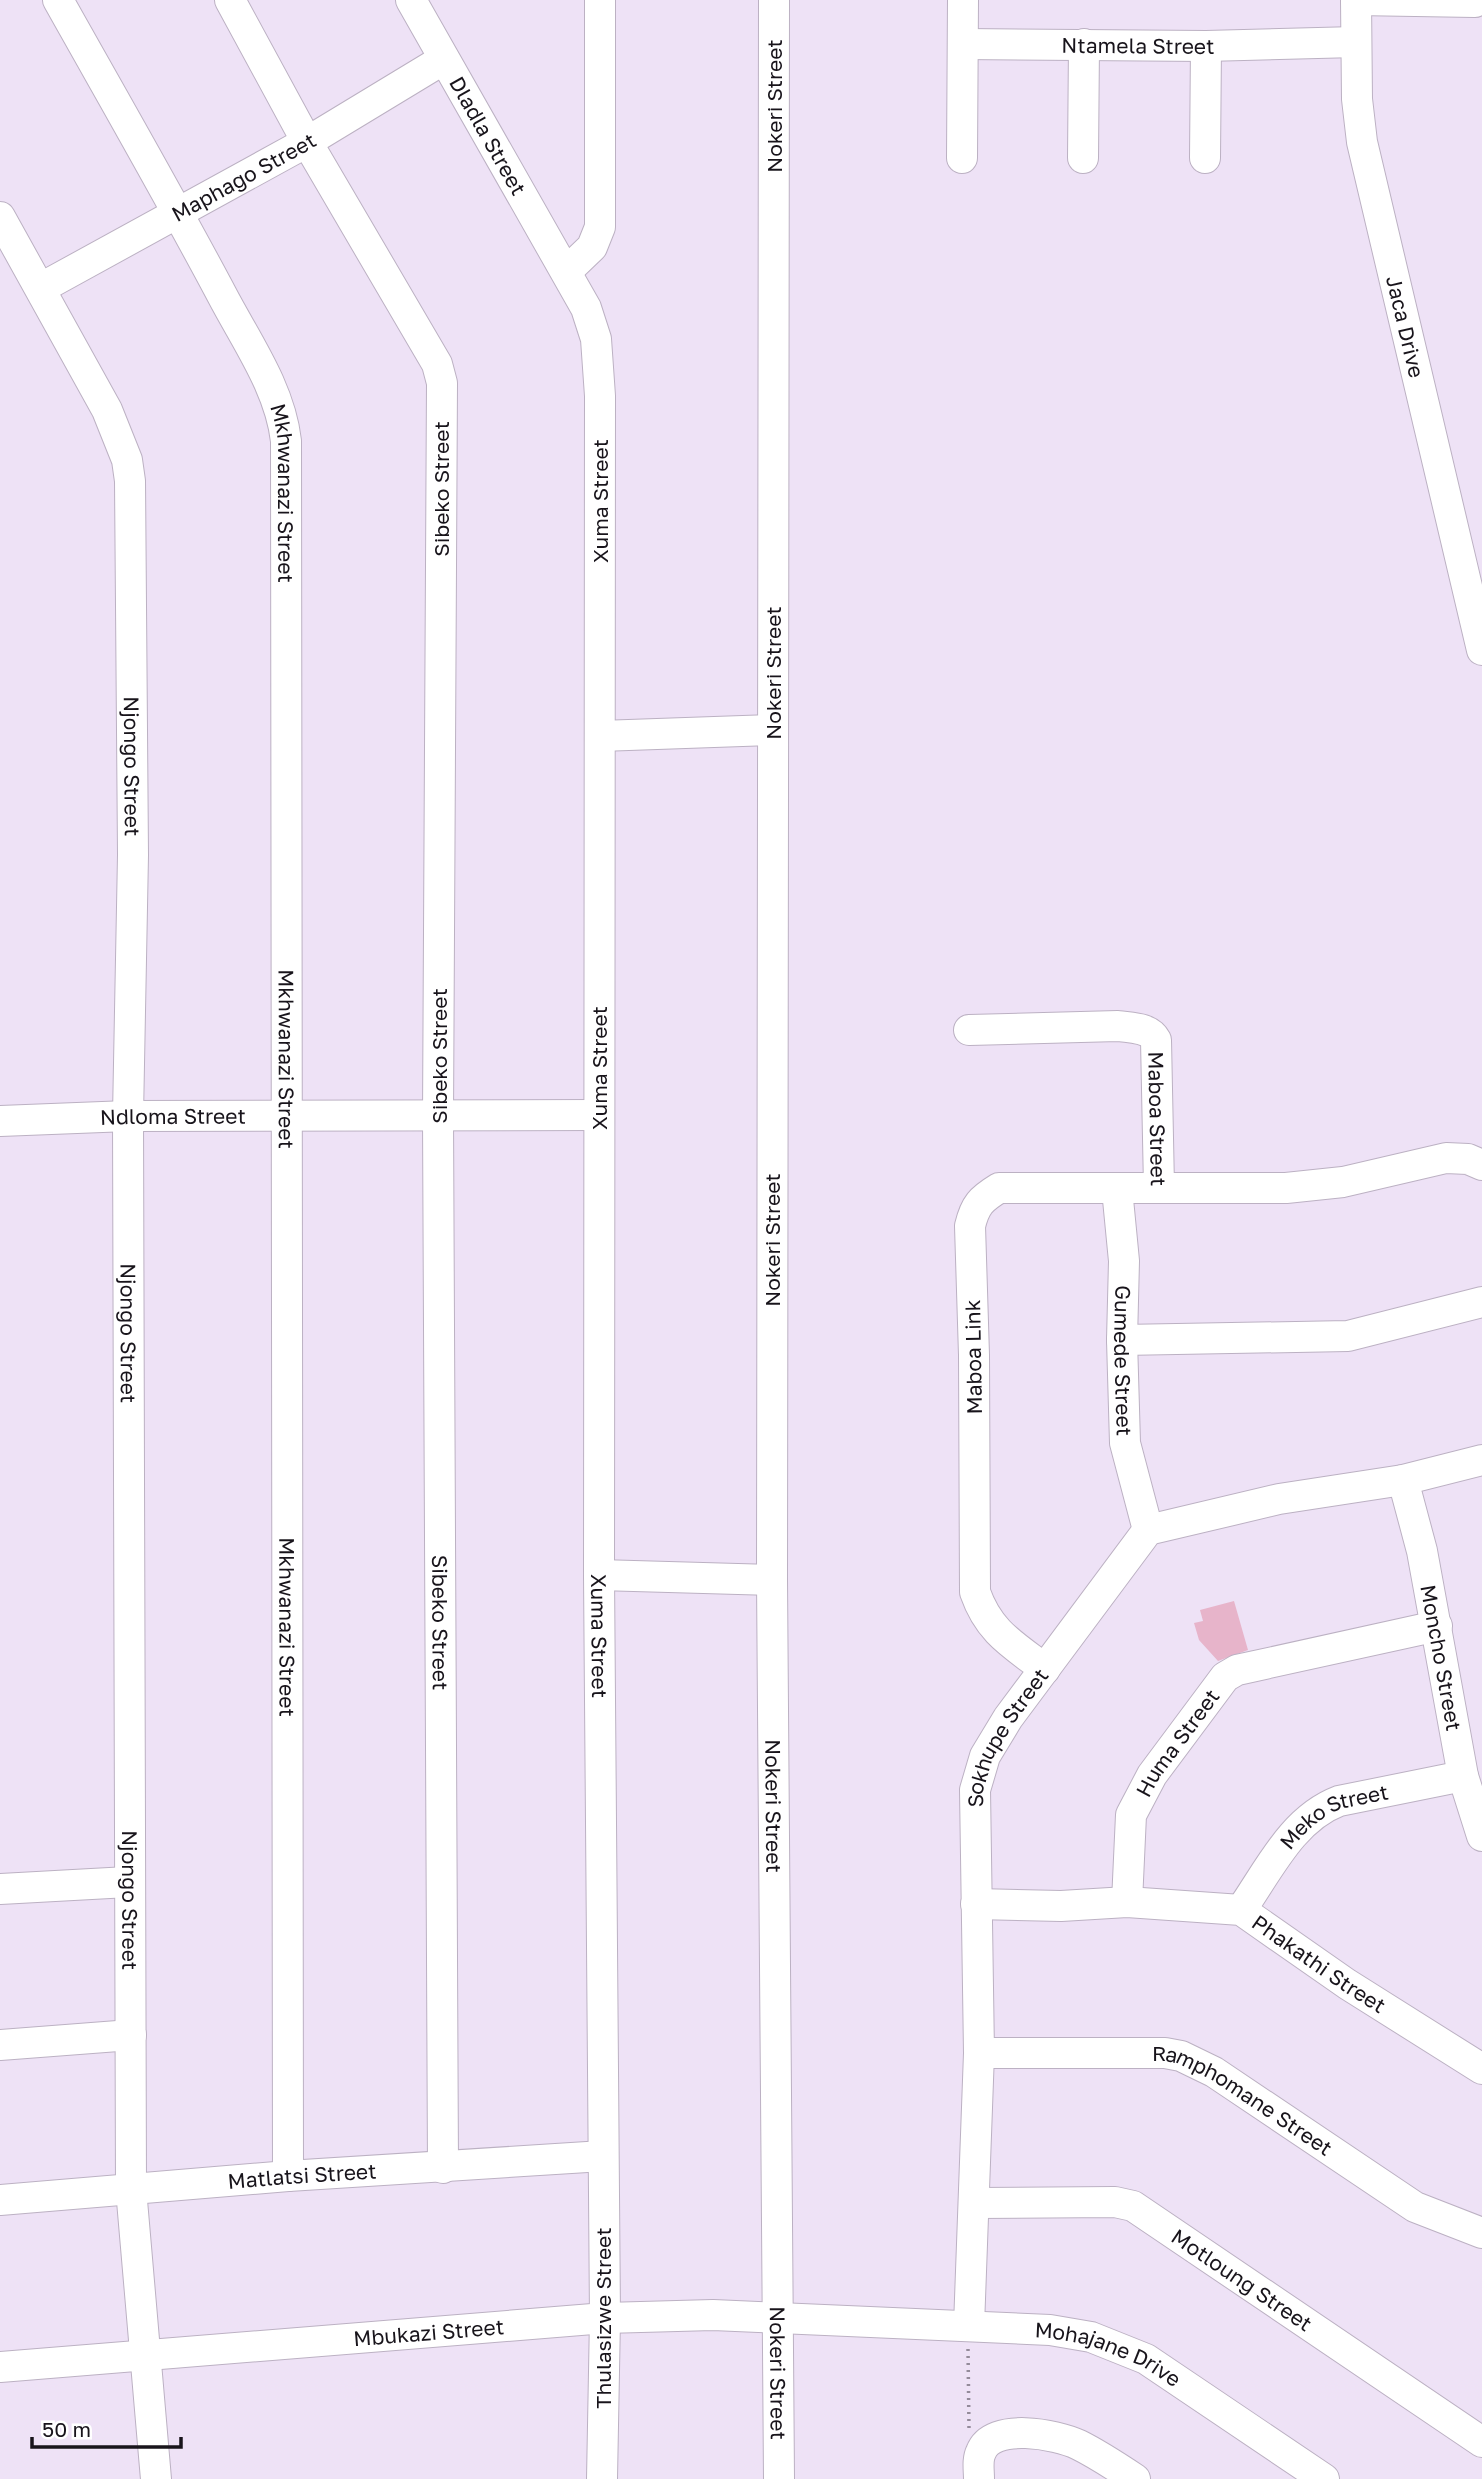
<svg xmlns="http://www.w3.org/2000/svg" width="1482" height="2479" viewBox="0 0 1482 2479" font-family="'Golos Text',sans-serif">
	<rect width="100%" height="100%" fill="#eee2f6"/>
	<!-- building -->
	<polygon fill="#e7b4ca" points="1234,1601 1248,1650 1218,1661 1199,1640 1194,1623 1203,1621 1200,1610"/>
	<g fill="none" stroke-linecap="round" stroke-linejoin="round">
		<!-- minor casing -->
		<g stroke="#bcb1c3" stroke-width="32">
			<g id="minor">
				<path id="s1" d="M58 0C113 98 169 195 222 295 246 341 280 388 286 441L288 2176"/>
				<path id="s2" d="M230 0 307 142 437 364 442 383 438 1117 443 2168"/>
				<path id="s3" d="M411 0 586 308 596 339 600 396 599 1575 605 2318 602 2479"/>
				<path id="s4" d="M774 0 772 1580 779 2479"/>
				<path id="s5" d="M1356 0 1357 99 1362 142 1482 650"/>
				<polyline points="1356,0 1475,2"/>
				<path id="s6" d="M963 44 1206 46 1356 42"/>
				<polyline points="962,158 963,0"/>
				<polyline points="1083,158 1084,44"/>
				<polyline points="1205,158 1206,46"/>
				<path id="s7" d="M0 217 107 410 127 460 130 481 133 855 128 1116 131 2189 156 2479"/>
				<polyline points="567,271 592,247 600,227 600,0"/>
				<path id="s8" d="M41 288 307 142 444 59"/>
				<polyline points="600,736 773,730"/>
				<path id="s9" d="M969 1030 1118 1026C1131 1028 1149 1027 1156 1040L1159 1187"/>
				<path id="s10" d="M0 1121 128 1116 599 1115"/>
				<path id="s11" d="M1117 1189 1124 1261 1122 1340 1125 1443 1148 1530"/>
				<polyline points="1122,1340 1348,1336 1482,1302"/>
				<path id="s12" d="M1403 1480 1422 1551 1463 1776 1482 1836"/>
				<polyline points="599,1575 772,1580"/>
				<path d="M1045 1669C1012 1644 989 1632 975 1592L974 1355 970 1226C975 1205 981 1199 999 1188H1286L1343 1182 1446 1158 1468 1159 1482 1165"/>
				<polyline points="0,1889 128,1882"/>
				<path id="s13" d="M1127 1902 1131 1815 1152 1775 1225 1677 1237 1670 1437 1626"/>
				<path id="s14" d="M976 1904 1061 1906 1127 1902 1241 1910 1347 1984 1482 2069"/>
				<path id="s15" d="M1241 1910C1269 1870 1292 1819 1339 1801L1463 1776"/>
				<polyline points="0,2045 131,2035"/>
				<path id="s16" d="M979 2053H1165L1181 2056 1214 2072 1415 2207 1482 2233"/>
				<path id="s17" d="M0 2200 288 2176 603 2156"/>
				<path id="s18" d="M976 2203 1115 2202 1133 2206 1482 2442"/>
				<path id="s19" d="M969 2326 979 2053 975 1790 985 1756 1008 1718 1148 1530 1279 1499 1403 1480 1482 1460"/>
				<path id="s20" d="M0 2367 605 2318 713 2315 1050 2330 1091 2337 1146 2359 1324 2479"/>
				<path d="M979 2479C979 2470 977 2460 981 2452 992 2422 1056 2434 1079 2445 1099 2455 1117 2467 1135 2479"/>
			</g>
		</g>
		<!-- path -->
		<polyline stroke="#948b9a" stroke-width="3.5" stroke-dasharray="2 5" stroke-linecap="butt" points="968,2349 969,2428"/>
		<!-- minor -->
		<use href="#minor" stroke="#fff" stroke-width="30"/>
	</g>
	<g text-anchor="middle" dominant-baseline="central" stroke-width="5" stroke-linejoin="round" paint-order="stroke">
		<!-- street labels -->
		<g font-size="21" fill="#18141b" stroke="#fff">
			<text stroke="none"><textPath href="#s6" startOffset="175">Ntamela Street</textPath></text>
			<text transform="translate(774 106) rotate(-90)">Nokeri Street</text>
			<text stroke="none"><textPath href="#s3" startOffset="156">Dladla Street</textPath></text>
			<text stroke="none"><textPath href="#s8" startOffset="231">Maphago Street</textPath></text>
			<text stroke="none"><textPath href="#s5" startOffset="332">Jaca Drive</textPath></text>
			<text transform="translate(441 489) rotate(-90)">Sibeko Street</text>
			<text stroke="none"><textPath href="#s1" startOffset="550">Mkhwanazi Street</textPath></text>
			<text transform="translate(600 501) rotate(-90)">Xuma Street</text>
			<text transform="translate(773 673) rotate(-90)">Nokeri Street</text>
			<text stroke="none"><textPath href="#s7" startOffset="581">Njongo Street</textPath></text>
			<text transform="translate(439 1056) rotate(-90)">Sibeko Street</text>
			<text stroke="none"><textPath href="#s1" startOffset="1116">Mkhwanazi Street</textPath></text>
			<text transform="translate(599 1068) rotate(-90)">Xuma Street</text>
			<text stroke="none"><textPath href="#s9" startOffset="270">Maboa Street</textPath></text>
			<text stroke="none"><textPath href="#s10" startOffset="173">Ndloma Street</textPath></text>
			<text transform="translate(772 1240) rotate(-90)">Nokeri Street</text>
			<text stroke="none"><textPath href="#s7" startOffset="1148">Njongo Street</textPath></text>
			<text transform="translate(973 1357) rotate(-91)">Maboa Link</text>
			<text stroke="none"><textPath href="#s11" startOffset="172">Gumede Street</textPath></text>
			<text stroke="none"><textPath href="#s2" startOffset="1678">Sibeko Street</textPath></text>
			<text stroke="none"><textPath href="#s1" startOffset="1684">Mkhwanazi Street</textPath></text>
			<text stroke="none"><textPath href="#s3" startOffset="1684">Xuma Street</textPath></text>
			<text stroke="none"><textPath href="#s12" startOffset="182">Moncho Street</textPath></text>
			<text stroke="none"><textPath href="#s19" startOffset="597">Sokhupe Street</textPath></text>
			<text stroke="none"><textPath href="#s13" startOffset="173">Huma Street</textPath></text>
			<text stroke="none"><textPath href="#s4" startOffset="1806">Nokeri Street</textPath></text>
			<text stroke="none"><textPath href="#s15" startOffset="138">Meko Street</textPath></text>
			<text stroke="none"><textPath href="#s7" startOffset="1715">Njongo Street</textPath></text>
			<text stroke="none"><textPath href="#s14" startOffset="360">Phakathi Street</textPath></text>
			<text stroke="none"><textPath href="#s16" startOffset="276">Ramphomane Street</textPath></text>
			<text stroke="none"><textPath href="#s17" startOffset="303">Matlatsi Street</textPath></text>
			<text stroke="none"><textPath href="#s18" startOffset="289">Motloung Street</textPath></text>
			<text transform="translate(603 2318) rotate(-90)">Thulasizwe Street</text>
			<text stroke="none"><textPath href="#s20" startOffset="430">Mbukazi Street</textPath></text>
			<text stroke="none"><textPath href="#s20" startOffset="1115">Mohajane Drive</textPath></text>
			<text stroke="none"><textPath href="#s4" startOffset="2373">Nokeri Street</textPath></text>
		</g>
	</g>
	<!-- scale -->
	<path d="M32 2437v10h149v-10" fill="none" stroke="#18141b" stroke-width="3.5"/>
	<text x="42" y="2437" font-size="21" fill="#18141b" stroke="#ffffff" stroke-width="5" paint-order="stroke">50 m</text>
</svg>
